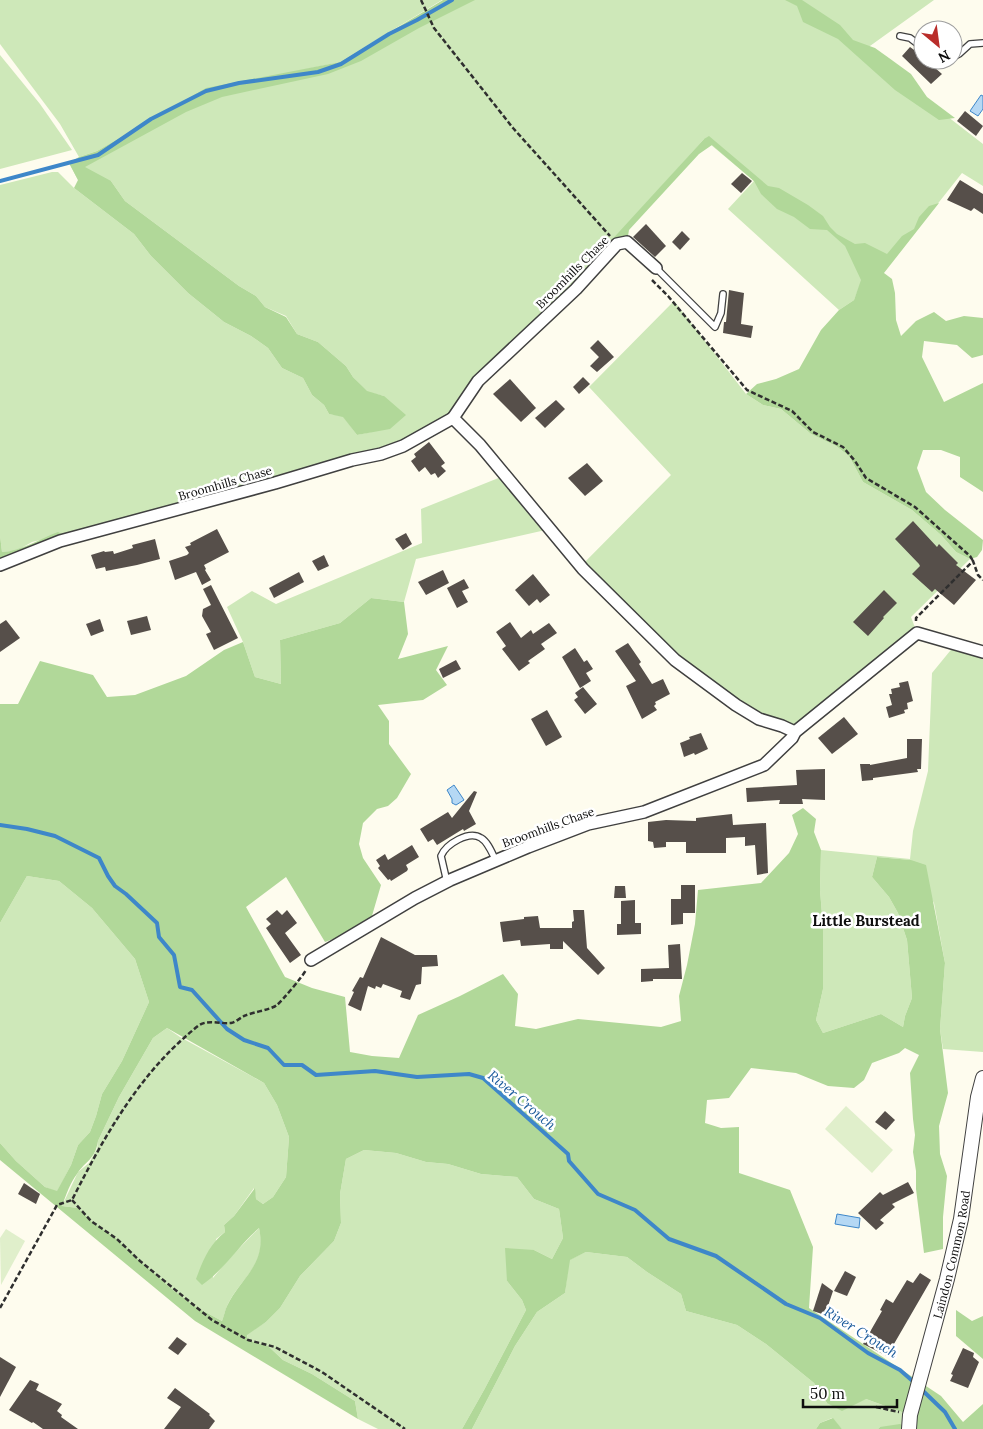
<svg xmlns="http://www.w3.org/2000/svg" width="983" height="1429" viewBox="0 0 983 1429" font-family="Lora,serif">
	<rect width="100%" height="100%" fill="#fefcee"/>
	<!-- green -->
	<g fill="#cee8b9">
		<polygon points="0,0 442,0 340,62 279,75 341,64 457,0 934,0 863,51 983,144 983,186 962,173 883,273 862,280 854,300 839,310 728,209 754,181 704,139 623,229 627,242 478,381 453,418 442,418 407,439 392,446 275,483 32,542 16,551 2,552 0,535 0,185 52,172 58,172 74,188 134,234 151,256 188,293 224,322 251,336 268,348 282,368 303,378 312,395 324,405 329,414 343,416 357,435 371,432 384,396 367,392 353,377 346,366 318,342 297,334 286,316 265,307 256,296 239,286 125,201 111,181 78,180 69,163 98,155 139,127 97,151 79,157 60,124 0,44"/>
		<polygon points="0,55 40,104 72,150 0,169"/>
		<polygon points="674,301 746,394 763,405 781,409 811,434 836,446 849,456 863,482 912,510 941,535 956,552 970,559 911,617 917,633 795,732 736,705 578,569 671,475 589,387"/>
		<polygon points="506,475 550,529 416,559 404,602 371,598 340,623 280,640 281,684 255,677 243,642 227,607 252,591 276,604 422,543 421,509"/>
		<polygon points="959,640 983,647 983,1052 943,1049 940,1029 945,963 934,903 911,860 877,857 872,877 889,897 898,913 907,940 912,998 905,1016 903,1027 881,1014 823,1033 816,1020 823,989 823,927 820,890 821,850 910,859 913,831 928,771 932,673"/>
		<polygon points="27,876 59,881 92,908 135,959 149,1002 122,1061 102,1094 96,1116 90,1132 78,1145 71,1165 57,1192 45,1187 16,1161 0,1143 0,923"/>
		<path d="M167 1028 180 1037 264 1083 277 1105 289 1137 286 1177 273 1197 263 1204 256 1199 254 1188 234 1216 224 1225 225 1232 216 1239 213 1278 227 1261 259 1228C268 1266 241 1276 227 1306 225 1311 224 1316 222 1321L196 1307 173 1290 140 1261 117 1239 91 1221 78 1208 62 1206 78 1172 89 1163 97 1149 98 1141 119 1097 153 1038Z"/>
		<polygon points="364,1150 396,1153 426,1162 448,1164 481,1174 517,1177 534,1199 559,1209 563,1238 552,1259 534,1250 507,1281 522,1300 526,1310 484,1390 462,1429 378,1429 358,1419 355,1401 312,1374 283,1360 268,1346 248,1340 247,1334 266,1322 280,1308 300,1276 334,1241 341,1223 340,1194 346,1159"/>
		<polygon points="586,1252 627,1257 647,1272 681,1294 686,1311 737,1325 766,1344 814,1383 827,1403 866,1399 910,1415 909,1429 880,1427 878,1429 842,1429 832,1418 820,1423 816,1429 472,1429 515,1346 537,1312 565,1293 569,1260"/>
	</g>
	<!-- forest -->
	<g fill="#b1d899" fill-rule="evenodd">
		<polygon points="443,0 475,0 419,28 361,61 328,74 222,97 186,112 85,167 111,181 125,201 239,286 256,296 265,307 286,317 297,334 318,342 346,366 353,377 367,391 384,396 406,415 390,429 357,435 343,417 329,414 324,405 312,395 303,378 282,368 268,348 251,336 224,322 188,293 151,256 134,234 74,188 78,180 69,163 79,157 97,151 206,88 340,62"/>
		<polygon points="785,0 802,0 840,25 853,40 875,48 889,58 911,74 927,97 955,118 939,120 895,90 838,39 803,22 797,6"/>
		<polygon points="709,136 768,186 779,188 808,205 823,216 830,227 837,234 855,244 865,243 887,254 902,236 914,229 919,217 929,206 939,203 884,273 892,279 895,293 896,320 901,336 916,321 934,312 946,321 964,316 983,318 983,355 972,358 957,345 924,341 922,357 944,402 983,383 983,492 960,477 960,457 941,450 923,450 917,468 926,492 945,510 983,540 982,550 977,557 970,559 956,552 941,535 912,510 863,482 849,456 836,446 811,434 781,409 763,405 746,394 757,384 776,379 799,369 821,330 839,310 854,300 861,280 845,246 827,230 810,229 794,217 777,209 761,194 754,181 712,145 699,154 629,230 627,242 611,259 608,244 704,139"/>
		<path d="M58 532 71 539 0 565V535L2 552C22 551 39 539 58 532Z"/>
		<path d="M371 598 404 602 408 634 398 659 448 646 436 670 447 685 423 700 378 705 389 721V744L411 774 397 798 388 806 377 809 363 823 359 844 363 858 381 885 369 926 325 942 286 877 246 907 285 977 312 988 345 997 350 1052 372 1056 399 1058 418 1015 460 996 503 974 518 994 515 1026 536 1029 578 1019 661 1027 681 1021 679 996 687 965 695 924 698 890 761 883 789 853 798 834 792 815 803 808 816 819 814 832 821 850 820 890 823 927V989L816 1020 823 1033 881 1014 903 1027 905 1016 912 998 907 940 898 913 889 897 872 877 877 857 911 860 926 865 945 963 940 1029 948 1093 939 1126 940 1154 947 1176 943 1217V1249L924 1253 916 1189V1171L913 1152 915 1135 913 1119 910 1073 919 1055 905 1048 899 1053 872 1063 864 1080 854 1088 828 1086 796 1073 751 1068 729 1098 707 1100 705 1123 721 1128 739 1127V1173L790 1190 813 1247 809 1308 941 1396 963 1422 983 1404V1429H878L880 1427 900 1424 909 1429 910 1415 866 1399 842 1411 827 1403 814 1383 766 1344 737 1325 686 1311 681 1294 647 1272 627 1257 586 1252 570 1260 565 1293 537 1312 515 1346 472 1429H462L484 1390 526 1310 522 1300 507 1281 505 1248 534 1250 552 1259 563 1238 559 1209 534 1199 517 1177 481 1174 448 1164 426 1162 396 1153 364 1150 346 1159 340 1194 341 1223 334 1241 300 1276 280 1308 266 1322 247 1335 248 1340 268 1346 283 1360 312 1374 355 1401 358 1419 195 1321 0 1160V1143L16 1161 45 1187 57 1191 71 1165 78 1145 90 1132 96 1116 102 1094 122 1061 149 1002 135 959 92 908 59 881 27 876 0 923V704H18L40 661 93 675 107 697 135 695 186 676 224 650 243 642 255 677 281 684 280 640 340 623ZM167 1028 264 1083 277 1105 289 1137 286 1177 273 1197 263 1204 256 1199 255 1188 234 1216 224 1225 225 1232C209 1245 203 1260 196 1279L202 1285C224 1270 239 1245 259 1228 267 1265 241 1277 227 1306 225 1310 224 1316 222 1321L196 1307 173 1290 140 1261 117 1239 91 1221 78 1208 62 1206C66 1195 70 1183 77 1174 86 1160 95 1160 98 1141L119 1097 153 1038Z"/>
		<polygon points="956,1310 972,1321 983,1316 983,1359 956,1336"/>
		<polygon points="833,1418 842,1429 816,1429 820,1423"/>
	</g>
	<!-- pitch -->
	<g fill="#e0efcb">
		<polygon points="846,1106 893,1150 872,1173 825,1129"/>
		<polygon points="6,1229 25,1241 1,1285 0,1238"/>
	</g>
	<!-- water -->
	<g fill="#b5d8f4" stroke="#3e87c9">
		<polygon points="981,95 983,96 983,109 978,116 970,111"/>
		<polygon points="454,785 464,800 456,805 452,803 452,799 447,790"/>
		<polygon points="837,1214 860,1218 859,1228 835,1224"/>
	</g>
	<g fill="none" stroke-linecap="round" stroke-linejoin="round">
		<!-- stream -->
		<g stroke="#3e87c9" stroke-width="4">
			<polyline points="0,181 98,155 151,119 206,91 239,83 318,72 341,64 389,34 417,20 452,0"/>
			<polyline points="0,825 27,829 55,836 99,858 108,876 115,886 126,894 157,923 159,937 174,955 180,987 192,990 227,1029 244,1040 268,1048 284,1065 302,1065 316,1075 375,1071 417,1077 469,1074 483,1078 568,1154 569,1161 598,1194 635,1210 669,1239 716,1256 786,1304 820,1318 868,1353 900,1370 916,1384"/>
			<polyline points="921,1389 945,1412 955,1429"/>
		</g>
	</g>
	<!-- building -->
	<g fill="#564f4a">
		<polygon points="910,47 917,52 918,50 923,53 923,60 926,60 942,74 931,84 902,56"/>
		<polygon points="965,111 983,126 976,136 957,121"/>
		<polygon points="742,173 752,181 741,193 731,184"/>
		<polygon points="960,180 983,194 983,214 974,208 971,211 947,200"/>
		<polygon points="646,224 666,246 655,257 633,237"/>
		<polygon points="682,231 690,239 680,250 672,242"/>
		<polygon points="729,290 744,293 741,324 753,326 751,338 723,333 724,322 726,322"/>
		<polygon points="598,340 614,357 597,372 590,366 599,357 590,348"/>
		<polygon points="583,377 590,384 579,394 573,387"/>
		<polygon points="510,379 536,408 521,422 493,394"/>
		<polygon points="556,400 565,409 545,428 535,418"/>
		<polygon points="429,442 445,463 441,466 446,471 438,478 435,473 431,475 425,467 419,472 411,461 416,457 414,454"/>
		<polygon points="587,463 603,481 585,496 568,478"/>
		<polygon points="913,521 937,547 939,544 958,563 956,565 976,580 954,605 935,589 932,592 912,574 920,566 919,564 895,539"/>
		<polygon points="217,529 229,552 204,565 206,569 205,570 211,580 202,585 196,572 175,580 169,561 187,555 189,553 185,547 191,545 190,543"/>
		<polygon points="406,533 412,544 403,550 395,539"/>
		<polygon points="155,539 160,559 137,565 106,571 105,567 96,569 91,555 104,551 105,552 113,551 114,554 133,548 132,545"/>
		<polygon points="324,555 329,566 318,571 312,561"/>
		<polygon points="443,570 449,583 426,595 418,582"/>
		<polygon points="299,572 304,582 274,598 269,588"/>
		<polygon points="533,574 550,595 540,603 537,599 529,606 515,590"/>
		<polygon points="464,579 469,588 462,591 468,602 457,608 447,588"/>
		<polygon points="211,585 238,638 214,650 206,634 211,632 202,616 203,609 211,605 203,589"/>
		<polygon points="884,590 897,603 883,617 884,618 868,636 853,622"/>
		<polygon points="147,616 151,630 131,635 127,621"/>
		<polygon points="100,619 104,631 91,636 86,624"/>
		<polygon points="6,620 20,638 0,652 0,624"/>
		<polygon points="510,622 521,638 531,630 533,634 549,623 557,633 541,644 545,649 528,661 530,663 519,671 502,649 506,646 496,632"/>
		<polygon points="628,643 641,662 639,664 652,684 663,679 670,694 655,702 656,704 654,706 657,710 642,719 626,686 636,681 615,651"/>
		<polygon points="575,648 584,662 587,660 593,669 586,673 591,681 580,688 562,657"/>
		<polygon points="456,660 461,669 443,678 439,669"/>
		<polygon points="908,681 913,701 907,703 908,709 904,710 905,713 889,718 886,707 892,705 889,694 892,694 891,689 900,687 899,683"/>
		<polygon points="583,687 597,704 585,714 574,700 578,697 575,693"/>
		<polygon points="547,710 562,737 546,746 531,719"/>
		<polygon points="844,717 858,734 832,754 818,738"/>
		<polygon points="701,733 708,749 695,755 694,753 684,757 680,743 690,739 689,737"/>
		<polygon points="907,739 922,739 921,769 917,769 918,772 873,778 873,780 862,781 860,764 870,764 870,765 907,758"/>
		<polygon points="825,769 825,800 802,799 803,804 779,804 780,800 747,802 746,788 797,785 796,770"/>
		<polygon points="474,791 477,792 469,811 476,824 464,831 463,829 437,845 433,839 428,842 420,829 448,812 452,818"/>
		<polygon points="732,814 733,825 766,823 768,873 757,875 755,845 745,846 745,837 726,838 726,853 686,853 686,842 666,842 666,847 654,848 653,842 648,841 648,822 666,820 696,821 696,818"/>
		<polygon points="412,845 419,857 406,865 408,869 407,871 391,881 390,879 388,880 378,868 380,866 376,860 385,854 388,860"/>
		<polygon points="681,885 695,885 695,913 683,913 683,924 671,925 671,899 681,899"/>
		<polygon points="615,886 625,886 626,898 614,898"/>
		<polygon points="635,900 635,923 641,923 641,934 617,935 617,924 621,924 621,901"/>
		<polygon points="277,910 282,915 287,910 297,923 285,933 301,955 290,963 266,928 271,924 266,919"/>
		<polygon points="573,910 584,910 587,948 605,968 598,975 563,941 563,949 550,949 550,944 521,946 520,940 503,942 500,922 524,919 524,917 538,916 540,928 572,928 572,922 574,921"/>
		<polygon points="381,937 415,955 437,955 438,966 422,967 421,984 416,985 410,1000 400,997 402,991 383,984 381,988 376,986 375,989 368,986 361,1011 348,1005 354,992 352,991 360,977 363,978"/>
		<polygon points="680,944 682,979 653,979 653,981 641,982 641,969 669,968 668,945"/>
		<polygon points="885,1111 895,1120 886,1130 875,1122"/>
		<polygon points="908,1182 914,1193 892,1204 895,1207 880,1220 884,1223 876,1230 858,1213 880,1192 883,1195"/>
		<polygon points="24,1183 40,1194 36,1204 18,1194"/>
		<polygon points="845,1271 856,1277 847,1296 834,1291"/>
		<polygon points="920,1273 931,1280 887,1356 863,1344 882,1311 880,1310 886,1299 893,1303 907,1280 913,1283"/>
		<polygon points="822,1283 833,1291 825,1315 813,1311"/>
		<polygon points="177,1337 187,1344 178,1355 168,1348"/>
		<polygon points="963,1348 974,1353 973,1357 979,1362 968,1388 950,1381 953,1375 951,1374"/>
		<polygon points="0,1357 16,1367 0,1397"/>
		<polygon points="30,1380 39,1384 36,1390 62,1404 57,1411 62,1415 61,1417 78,1429 43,1429 33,1422 32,1423 9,1410"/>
		<polygon points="175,1388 210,1414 209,1415 215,1421 209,1429 164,1429 181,1407 167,1398"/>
	</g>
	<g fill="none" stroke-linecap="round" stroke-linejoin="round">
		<!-- service casing -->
		<g stroke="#404040" stroke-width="8">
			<g id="service">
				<polyline points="900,36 910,38 923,48"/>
				<polyline points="953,57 959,54 970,44 983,43"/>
				<polyline points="656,268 715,327 721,313 723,294"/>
				<path d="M447 882 441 856C446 844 469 830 481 838 488 842 492 853 496 861"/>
			</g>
		</g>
		<!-- minor casing -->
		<g stroke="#404040" stroke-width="14">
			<g id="minor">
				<polyline points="453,418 478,381 576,289 617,244 627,242 656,268"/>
				<polyline points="0,565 60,541 275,483 352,460 381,454 403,446 453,418 480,445 583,569 675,660 736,705 759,719 782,726 795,732"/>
				<polyline points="311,960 415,898 450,880 528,847 588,824 644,812 764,765 792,738 795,732 917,633 983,652"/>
			</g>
		</g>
		<!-- tertiary casing -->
		<g stroke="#404040" stroke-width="16">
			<g id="tertiary">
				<path id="s1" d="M909 1429 910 1415 947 1279 961 1219 978 1097 983 1078"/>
			</g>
		</g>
		<!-- path -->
		<g stroke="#2f2f2f" stroke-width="2.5" stroke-dasharray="5 2.5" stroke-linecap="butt">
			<polyline points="421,0 434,28 513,128 610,236"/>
			<polyline points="652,280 668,296 747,390 792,411 813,432 843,447 855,461 866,478 915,507 970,556 973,561"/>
			<polyline points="916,621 916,618 973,561 978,575 983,580"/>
			<polyline points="72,1200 91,1221 117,1239 140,1261 212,1320 248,1340 275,1347 322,1372 405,1429"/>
			<path d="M0 1308 57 1205 72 1200C105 1135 140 1072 198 1026 207 1019 220 1024 231 1023 236 1022 240 1018 244 1016 253 1012 270 1010 277 1005 282 1001 303 976 306 970"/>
			<polyline points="876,1407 899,1412"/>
		</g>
		<!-- service -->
		<use href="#service" stroke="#fff" stroke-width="5.5"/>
		<!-- minor -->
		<use href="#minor" stroke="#fff" stroke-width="11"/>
		<!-- tertiary -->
		<use href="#tertiary" stroke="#fff" stroke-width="14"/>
	</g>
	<g text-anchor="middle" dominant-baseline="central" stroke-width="5" stroke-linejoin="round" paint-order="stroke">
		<!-- street labels -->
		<g font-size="12" fill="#0d0d0d" stroke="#fff">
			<text transform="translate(572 272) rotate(-45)">Broomhills Chase</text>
			<text transform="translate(225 483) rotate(-16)">Broomhills Chase</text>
			<text transform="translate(548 827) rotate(-20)">Broomhills Chase</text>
			<text stroke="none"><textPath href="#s1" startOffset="180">Laindon Common Road</textPath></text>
		</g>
		<!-- water labels -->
		<g font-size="14" font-style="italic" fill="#1a5a9b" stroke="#fff">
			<text transform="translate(522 1100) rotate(40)">River Crouch</text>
			<text transform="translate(861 1332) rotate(32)">River Crouch</text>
		</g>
		<!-- quarter labels -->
		<g font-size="15" font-weight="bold" fill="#0d0d0d" stroke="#fff">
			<text x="866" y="920">Little Burstead</text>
		</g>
	</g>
	<!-- north arrow -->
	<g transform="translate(938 45) rotate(151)"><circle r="24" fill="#ffffff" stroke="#9e9e9e"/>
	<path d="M0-4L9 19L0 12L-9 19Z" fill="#b92d2a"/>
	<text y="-8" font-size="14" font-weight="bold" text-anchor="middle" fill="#0d0d0d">N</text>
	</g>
	<!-- scale -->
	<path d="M803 1399v8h94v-8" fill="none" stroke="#0d0d0d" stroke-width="2.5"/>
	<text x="810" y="1399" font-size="15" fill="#0d0d0d" stroke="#ffffff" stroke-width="4" paint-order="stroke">50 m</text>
</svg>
